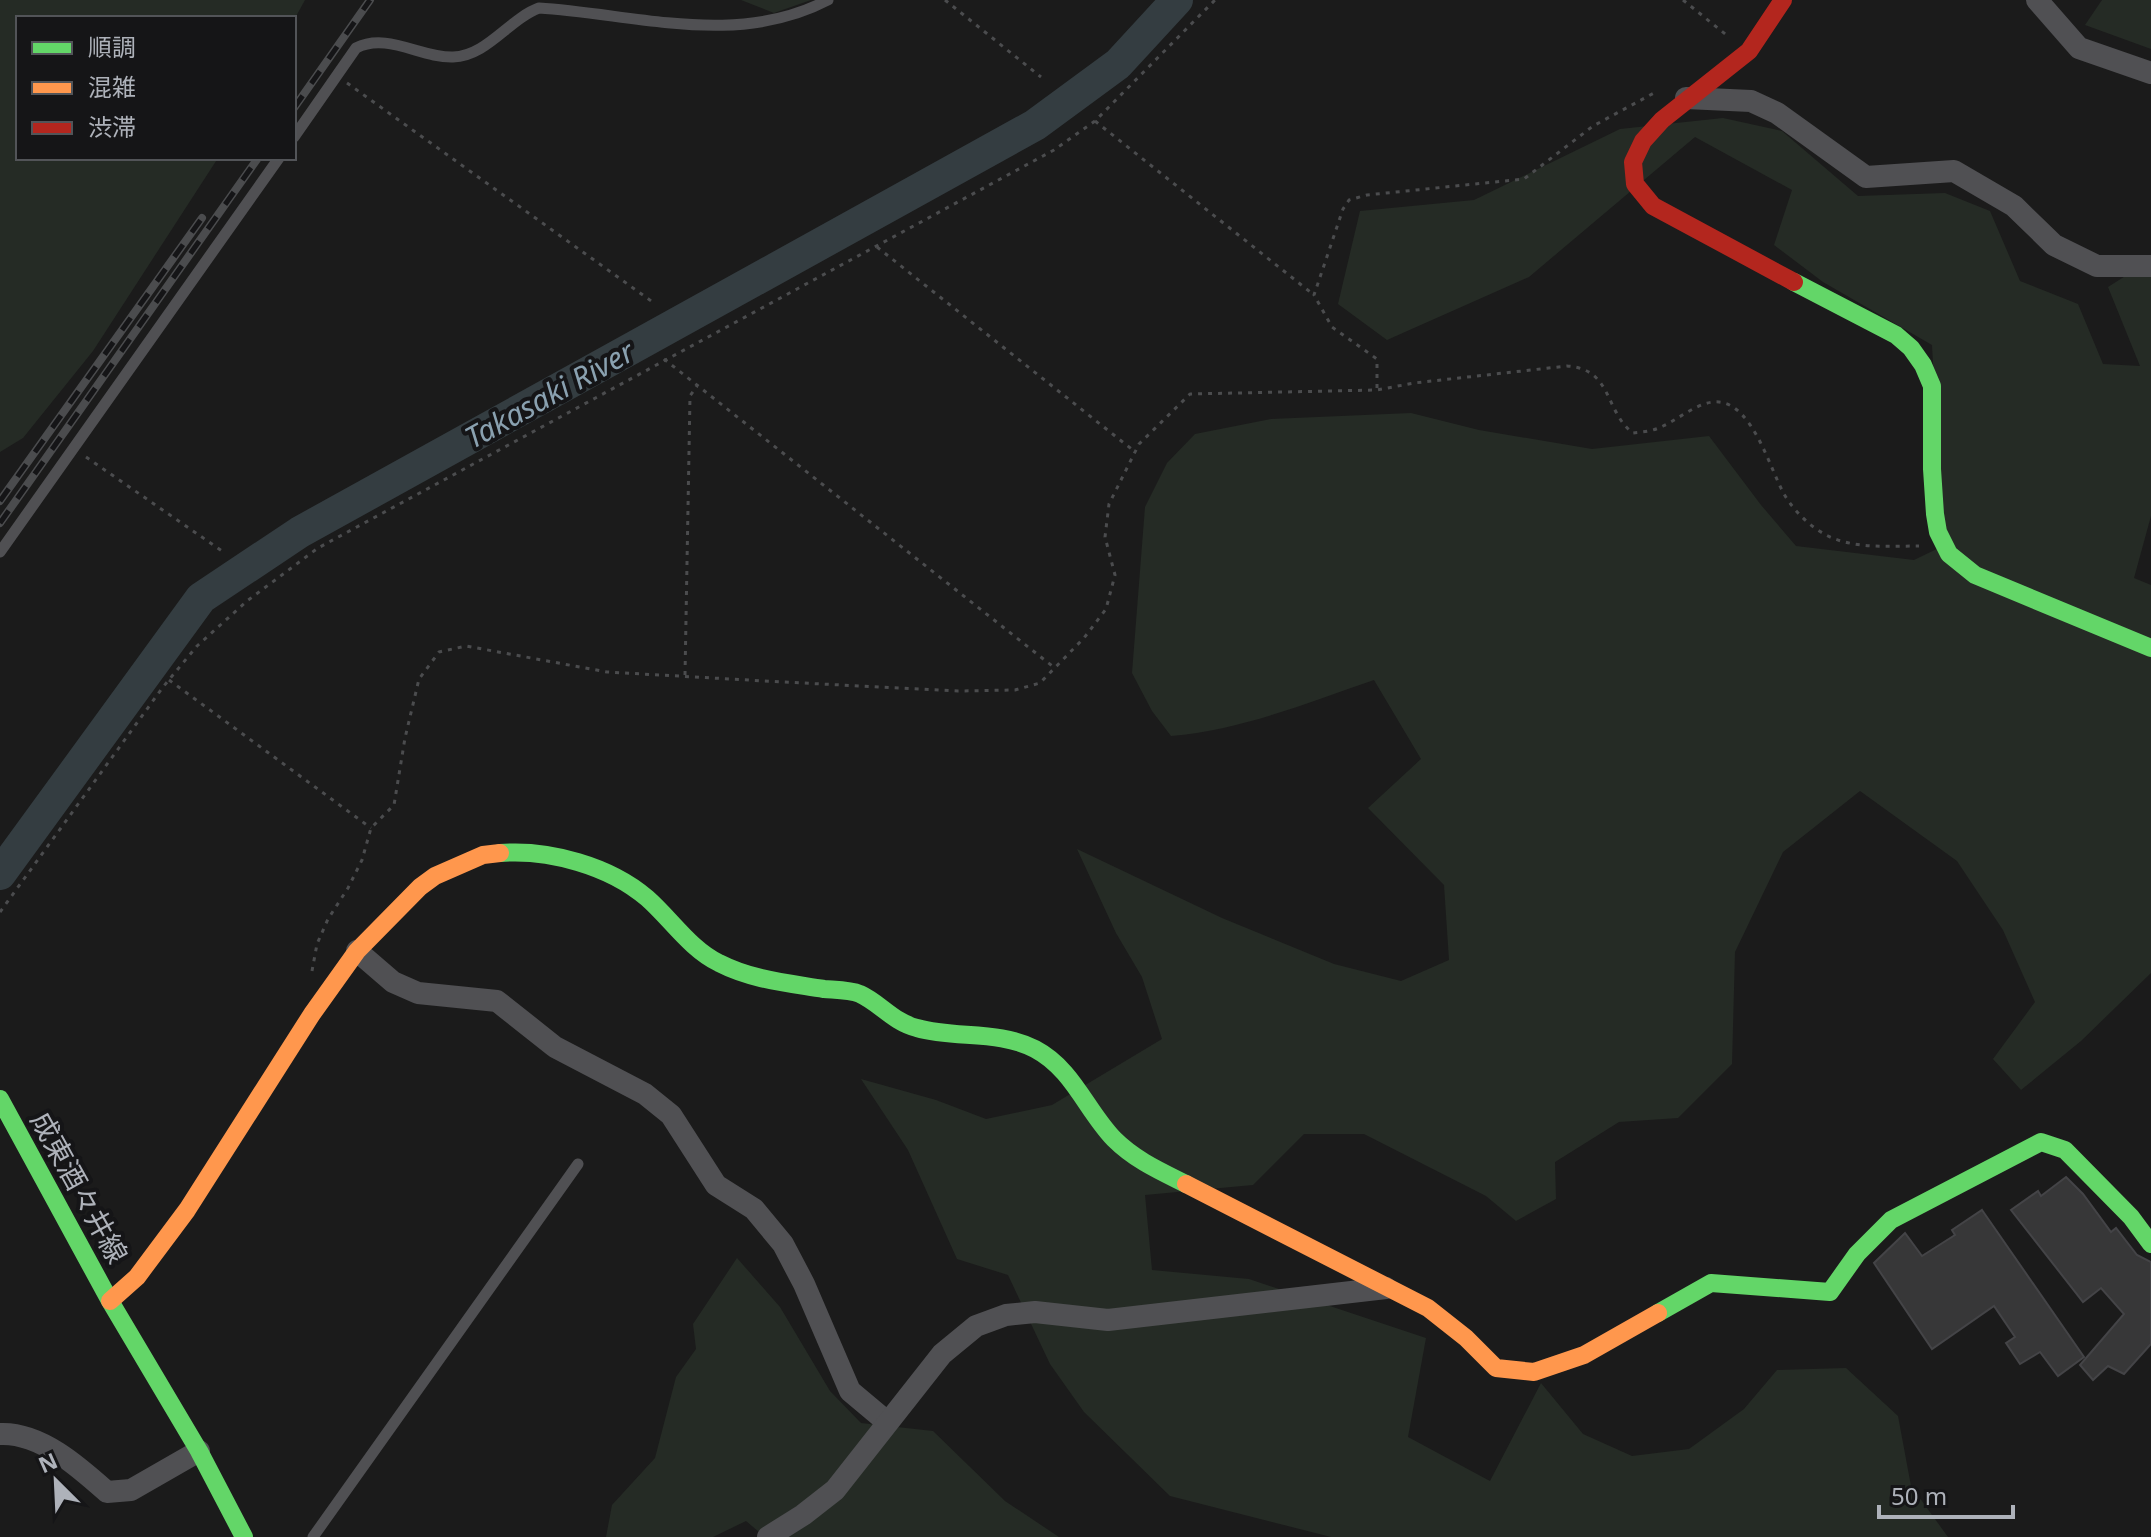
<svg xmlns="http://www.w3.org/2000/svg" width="2151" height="1537" viewBox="0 0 2151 1537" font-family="'Noto Sans','Noto Sans JP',sans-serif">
	<rect width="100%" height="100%" fill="#1b1b1b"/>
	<!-- green -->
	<g fill="#252b25">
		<polygon points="0,0 305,0 294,20 18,18 18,158 218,158 93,351 23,438 0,452"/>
		<polygon points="741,0 811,0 774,13"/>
		<polygon points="2102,0 2151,0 2151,49 2085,25"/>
		<path d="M1723 118 1782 131 1858 196 1945 193 1990 211 2020 281 2078 304 2103 364 2140 366 2108 287 2138 268 2151 273V516L2134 578 2151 585V973L2081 1041 2021 1090 1993 1059 2035 1002 2003 930 1957 861 1860 791 1783 852 1735 952 1732 1064 1678 1118 1619 1122 1555 1162 1556 1199 1516 1221 1486 1196 1364 1134H1304L1253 1185 1145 1195 1152 1270 1249 1279 1426 1338 1408 1437 1490 1481 1541 1383 1583 1434 1632 1456 1689 1449 1744 1409 1777 1370 1846 1368 1898 1416 1911 1486 1948 1537H1331L1170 1496 1084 1412 1050 1364 1008 1275 957 1259 908 1150 861 1079 936 1100 986 1119 1052 1105 1162 1039 1142 977 1116 933 1077 849 1222 918 1334 964 1401 981 1449 960 1444 885 1368 808 1421 759 1374 680C1307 703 1242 730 1171 736L1152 711 1132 673 1145 507 1167 463 1195 434 1271 419 1411 413 1479 430 1592 449 1709 436 1761 505 1796 546 1914 560 1943 546 1932 345 1823 282 1774 245 1792 190 1695 137 1529 277 1387 340 1338 304 1360 211 1474 200 1620 129Z"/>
		<polygon points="737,1258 780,1307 830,1391 861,1423 933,1431 1005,1501 1059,1537 765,1537 746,1521 713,1537 606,1537 612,1505 655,1458 676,1377 696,1349 693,1324"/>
	</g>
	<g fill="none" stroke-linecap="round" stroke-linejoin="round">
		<!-- river -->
		<polyline stroke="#343d41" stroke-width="32" points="0,874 201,598 300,532 1035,125 1118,64 1177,0"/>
	</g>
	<!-- building -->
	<g fill="#373738" stroke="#444447" stroke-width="2">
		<polygon points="2066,1177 2083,1194 2111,1232 2116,1228 2137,1255 2151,1262 2151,1344 2124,1374 2108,1366 2093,1380 2080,1365 2124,1314 2101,1288 2083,1302 2011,1210 2038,1191 2041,1196"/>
		<polygon points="1982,1210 2084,1357 2058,1376 2040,1352 2020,1364 2006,1343 2015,1337 1994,1306 1932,1349 1874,1263 1905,1233 1922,1256 1955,1235 1952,1230"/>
	</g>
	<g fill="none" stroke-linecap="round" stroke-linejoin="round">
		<!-- path -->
		<g stroke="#4b4c4e" stroke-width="3" stroke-dasharray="4 6" stroke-linecap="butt">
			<polyline points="945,0 1041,77"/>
			<polyline points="1683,0 1729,37"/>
			<polyline points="347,83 654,303"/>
			<polyline points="1095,121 1314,295"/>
			<polyline points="877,247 1134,451"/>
			<polyline points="664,359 1056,669"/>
			<polyline points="1377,388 1377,359 1332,327 1314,295 1343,209 1349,200 1367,195 1524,179 1593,126 1654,93"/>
			<polyline points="86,457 222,551"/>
			<polyline points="685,675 690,396 697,386"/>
			<polyline points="169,680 371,828"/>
			<polyline points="0,912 163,687 197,646 247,601 318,548 1054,150 1095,121 1215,0"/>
			<path d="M312 971 317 944 328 919 348 888 362 860 371 828 394 805 405 738 419 679 439 652 466 646 607 672 783 682 958 691 1015 690 1040 683 1084 638 1106 609 1115 575 1105 537 1109 504 1139 444 1190 394 1377 390 1414 383 1567 366C1613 369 1604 411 1633 433 1643 432 1654 431 1663 426 1679 419 1700 400 1719 402 1753 405 1770 469 1784 494 1794 511 1810 527 1828 536 1855 549 1889 546 1919 546"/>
		</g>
		<!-- lane -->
		<g stroke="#505053" stroke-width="11">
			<path d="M294 137 356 48C387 32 421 58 453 57 487 56 509 19 539 8 635 14 737 48 828 0"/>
			<polyline points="0,552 279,158"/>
			<polyline points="313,1537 578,1164"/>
		</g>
		<!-- street -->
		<g stroke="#505053" stroke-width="22">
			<polyline points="2037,0 2079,48 2151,73"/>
			<polyline points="1686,98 1751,101 1777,113 1866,177 1954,171 2014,206 2054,245 2097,266 2151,266"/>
			<polyline points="357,951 393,982 418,993 497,1001 555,1047 645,1094 671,1115 716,1185 754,1209 783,1244 804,1284 850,1391 887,1422"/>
			<path d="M0 1434C40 1432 79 1467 107 1492L131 1490 199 1451"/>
			<polyline points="768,1537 803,1515 835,1490 942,1354 976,1326 1006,1315 1035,1312 1108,1320 1386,1288"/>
		</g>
		<!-- fast -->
		<g stroke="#63d668" stroke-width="18">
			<polyline points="1794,282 1896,335 1911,348 1923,365 1932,386 1932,469 1935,514 1938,532 1949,554 1975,575 2151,648"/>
			<path d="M500 853C549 849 610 866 647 898 671 919 690 949 719 963 752 980 788 983 824 989 835 990 850 990 860 994 880 1003 893 1022 917 1028 955 1039 999 1030 1035 1049 1073 1069 1086 1110 1114 1139 1135 1160 1160 1171 1186 1184"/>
			<polyline points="0,1099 110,1301 199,1451 244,1537"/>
			<polyline points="1658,1313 1711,1283 1830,1292 1857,1254 1891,1220 2041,1142 2065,1150 2131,1217 2151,1244"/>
		</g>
		<!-- slow -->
		<g stroke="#ff974d" stroke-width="18">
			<polyline points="1186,1184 1428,1308 1466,1338 1496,1368 1534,1372 1584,1355 1658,1313"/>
			<polyline points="110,1301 137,1277 187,1210 312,1014 357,951 420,887 435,876 483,855 500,853"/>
		</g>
		<!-- jam -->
		<polyline stroke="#b3261e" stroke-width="18" points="1783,0 1749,51 1662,120 1643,141 1633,162 1635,184 1653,206 1794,282"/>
		<!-- rail casing -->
		<g stroke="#4b4c4e" stroke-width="8">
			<g id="rail">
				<polyline points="294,108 370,0"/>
				<polyline points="0,501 202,218"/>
				<polyline points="0,523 258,158"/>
			</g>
		</g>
		<!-- rail -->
		<use href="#rail" stroke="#151517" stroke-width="5" stroke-dasharray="15" stroke-linecap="butt"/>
	</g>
	<g text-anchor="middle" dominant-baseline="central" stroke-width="8" stroke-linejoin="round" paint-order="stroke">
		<!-- street labels -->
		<g font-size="28" fill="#aeb2ba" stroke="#151517">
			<text transform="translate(80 1187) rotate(61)">成東酒々井線</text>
		</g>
		<!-- water labels -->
		<g font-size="30" font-style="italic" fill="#8aa1b0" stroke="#151517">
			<text transform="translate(549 394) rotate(-29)">Takasaki River</text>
		</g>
	</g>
	<!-- legend -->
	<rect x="16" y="16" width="280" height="144" fill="#151517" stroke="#525458" stroke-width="2"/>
	<rect x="32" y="42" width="40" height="12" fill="#63d668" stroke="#525458" stroke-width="2"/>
	<text x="88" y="56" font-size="24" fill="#aeb2ba">順調</text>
	<rect x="32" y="82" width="40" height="12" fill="#ff974d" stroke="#525458" stroke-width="2"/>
	<text x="88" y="96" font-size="24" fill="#aeb2ba">混雑</text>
	<rect x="32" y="122" width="40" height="12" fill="#b3261e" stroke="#525458" stroke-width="2"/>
	<text x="88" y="136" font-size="24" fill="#aeb2ba">渋滞</text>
	<!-- north arrow -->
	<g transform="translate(56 1481) rotate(336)" stroke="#151517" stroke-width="6" paint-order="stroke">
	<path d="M0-6L14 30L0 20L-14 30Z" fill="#aeb2ba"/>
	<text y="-12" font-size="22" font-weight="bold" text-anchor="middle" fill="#aeb2ba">N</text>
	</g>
	<!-- scale -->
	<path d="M1879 1505v12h134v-12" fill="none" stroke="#aeb2ba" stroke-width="4"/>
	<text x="1891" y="1505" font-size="24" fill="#aeb2ba" stroke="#151517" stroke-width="6" paint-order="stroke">50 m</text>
</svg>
